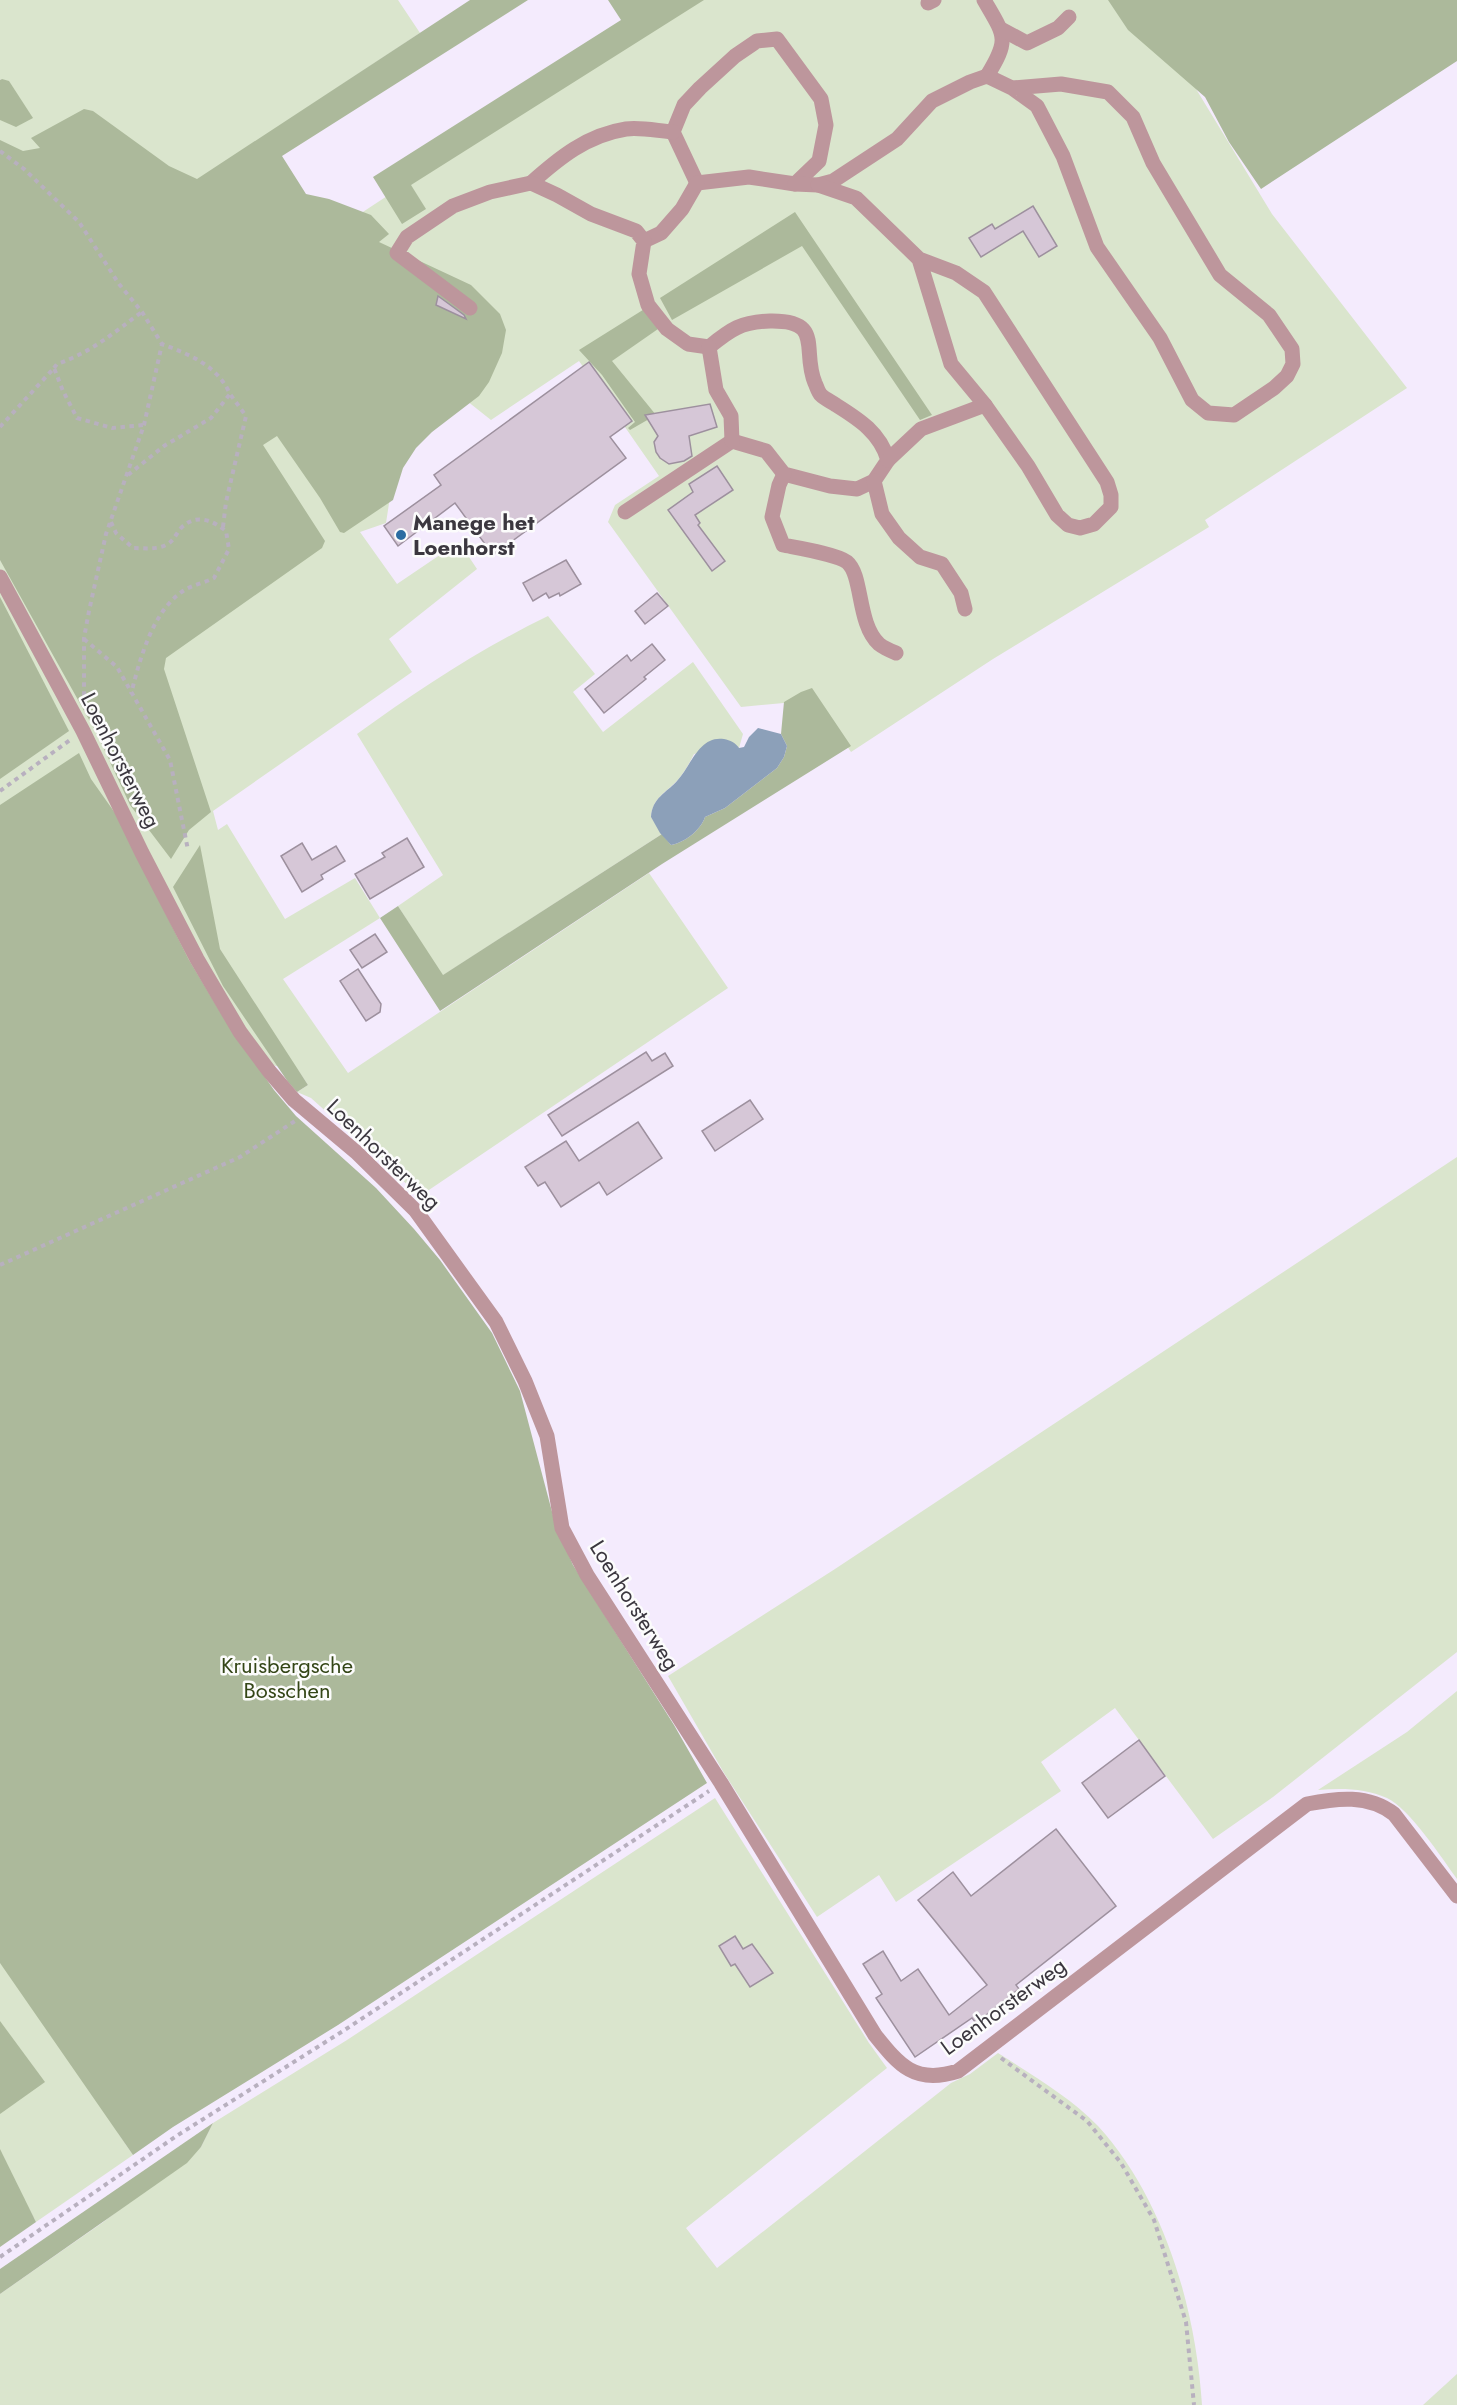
<svg xmlns="http://www.w3.org/2000/svg" width="1457" height="2405" viewBox="0 0 1457 2405" font-family="Jost,sans-serif">
	<rect width="100%" height="100%" fill="#f4ebfd"/>
	<!-- green -->
	<g fill="#dae5cd">
		<polygon points="0,0 398,0 420,33 219,166 343,225 685,0 1149,0 1190,79 1272,214 1407,388 1205,520 1209,527 993,659 851,752 816,700 741,707 608,522 615,505 659,476 579,361 491,420 467,401 396,458 386,523 360,532 397,584 459,542 477,569 389,639 412,672 213,811 218,830 227,824 285,919 355,878 380,918 283,979 348,1073 649,873 728,988 420,1196 311,1098 297,1092 308,1085 298,1070 260,1063 118,2133 133,2155 36,2222 27,2205 0,2224 0,88 2,79 0,80"/>
		<path d="M548 616 595 674 573 692 603 732 693 662 743 734 739 748 694 754C689 764 683 775 675 783 664 793 652 800 651 817L662 834 442 976 398 906 443 875 357 734C418 690 480 649 548 616Z"/>
		<polygon points="1457,1157 1457,1652 1273,1797 1213,1839 1115,1708 1041,1762 1061,1791 896,1902 879,1875 817,1917 724,1773 668,1676 835,1569"/>
		<path d="M1457 1691V1879C1441 1857 1410 1809 1387 1798 1365 1788 1341 1788 1318 1790L1407 1732Z"/>
		<path d="M715 1798 869 2043 887 2068 686 2228 717 2268 951 2083 970 2074 998 2053C1032 2075 1070 2097 1098 2126 1164 2198 1196 2309 1202 2405H0V2294L102 2223 201 2147 213 2123 347 2040Z"/>
		<polygon points="1457,2374 1457,2405 1423,2405"/>
	</g>
	<!-- forest -->
	<g fill="#acb99b">
		<polygon points="470,0 528,0 282,156 306,194 329,199 371,215 389,234 379,242 471,285 500,314 506,330 502,353 489,382 479,396 432,432 416,448 403,468 393,500 344,533 340,532 320,498 277,436 263,445 325,541 322,548 166,658 164,669 211,812 189,830 171,859 130,805 97,734 0,560 0,140 23,151 40,148 31,138 84,109 93,111 169,166 197,179"/>
		<polygon points="608,0 704,0 411,185 426,209 402,224 373,177 621,20"/>
		<polygon points="1108,0 1457,0 1457,61 1261,189 1229,142 1205,97 1128,30"/>
		<polygon points="2,79 9,81 33,118 16,127 0,120 0,80"/>
		<polygon points="795,212 932,415 920,420 802,246 672,320 660,298"/>
		<polygon points="646,308 658,329 612,361 656,415 630,430 628,428 635,422 602,375 579,350"/>
		<polygon points="0,597 69,731 0,779"/>
		<path d="M812 688 851 746 662 864 440 1011 380 918 398 906 443 975 662 834 671 845C684 843 701 830 705 817L725 808 777 768 784 757 787 746 781 734 784 702 801 692Z"/>
		<polygon points="79,753 91,779 115,813 189,960 222,1015 274,1090 296,1116 376,1188 414,1229 440,1260 492,1333 520,1391 555,1523 573,1565 674,1725 707,1783 338,2025 173,2127 133,2155 0,1963 0,805"/>
		<polygon points="200,845 220,949 308,1085 297,1092 288,1082 223,986 173,887"/>
		<polygon points="0,2021 45,2082 0,2114"/>
		<polygon points="213,2123 201,2147 187,2163 0,2294 0,2269"/>
		<polygon points="0,2149 36,2222 0,2247"/>
	</g>
	<!-- water -->
	<path fill="#8ca0b9" d="M758 728 781 734 787 746 784 757 777 768 725 808 705 817C701 830 684 843 671 845L660 833 651 817C652 798 666 793 677 781 691 766 699 735 724 739 730 740 736 743 739 748L744 747 749 737Z"/>
	<!-- building -->
	<g fill="#d6c7d7" stroke="#9d909e" stroke-width="1.5">
		<polygon points="1033,206 1057,246 1039,257 1023,231 981,257 969,238 992,224 995,229"/>
		<polygon points="438,296 464,315 466,319 436,305"/>
		<polygon points="589,362 632,421 610,437 626,458 493,555 455,503 398,546 384,526 441,485 434,475"/>
		<polygon points="710,404 717,427 689,436 692,456 684,461 669,464 660,458 656,452 654,442 658,436 645,415"/>
		<polygon points="717,466 733,490 695,515 700,523 698,525 725,561 712,571 668,510 693,492 689,484"/>
		<polygon points="566,560 581,584 560,596 559,593 549,598 546,593 533,601 523,583"/>
		<polygon points="657,593 668,606 645,624 635,611"/>
		<polygon points="652,644 665,660 644,677 646,679 604,713 585,689 627,655 631,661"/>
		<polygon points="407,838 424,867 370,899 355,874 385,857 382,853"/>
		<polygon points="302,843 312,860 336,846 345,861 321,875 323,879 302,892 281,856"/>
		<polygon points="375,934 387,952 362,968 350,950"/>
		<polygon points="358,969 381,1004 380,1012 366,1021 340,981"/>
		<polygon points="646,1052 652,1061 665,1053 673,1066 562,1136 548,1115"/>
		<polygon points="750,1100 763,1119 715,1151 702,1131"/>
		<polygon points="638,1122 662,1158 607,1195 599,1182 561,1207 545,1182 538,1186 525,1167 566,1141 579,1161"/>
		<polygon points="1139,1740 1165,1776 1108,1818 1082,1783"/>
		<polygon points="1056,1829 1116,1906 1016,1985 1019,1989 976,2023 972,2018 915,2057 876,1998 882,1994 863,1964 883,1951 901,1981 918,1969 949,2015 987,1985 918,1900 953,1872 971,1896"/>
		<polygon points="735,1936 743,1949 752,1944 773,1973 750,1987 735,1964 731,1966 719,1946"/>
	</g>
	<g fill="none" stroke-linecap="round" stroke-linejoin="round">
		<!-- path -->
		<g stroke="#b8b0bf" stroke-width="4" stroke-dasharray="4.5 4.5" stroke-linecap="butt">
			<polyline points="0,151 24,169 79,222 119,284 142,312 162,344 144,425 106,534 89,611 84,638 84,697"/>
			<path d="M54 368 57 364C92 352 113 333 142 312"/>
			<polyline points="0,427 54,368 63,391 77,418 112,428 144,425"/>
			<path d="M128 475 164 446 211 418 230 394C217 365 190 355 162 344"/>
			<path d="M111 522 116 533 133 548C143 548 157 550 166 545 174 541 175 535 181 528 196 513 212 520 226 531L229 549 214 578C204 583 192 585 183 591 152 612 140 659 131 694"/>
			<polyline points="223,527 226,502 246,416 230,394"/>
			<polyline points="84,639 117,667 170,760 188,850"/>
			<polyline points="0,791 70,740"/>
			<polyline points="0,1265 240,1157 295,1121"/>
			<polyline points="1001,2058 1087,2121 1121,2163 1154,2220 1186,2322 1194,2405"/>
			<polyline points="0,2257 178,2135 343,2031 709,1791"/>
		</g>
		<!-- minor -->
		<g stroke="#bd969c" stroke-width="15">
			<path d="M984 0C1005 36 1010 39 987 76"/>
			<polyline points="928,3 934,0"/>
			<polyline points="1001,29 1027,43 1058,28 1069,17"/>
			<polygon points="777,39 821,99 826,125 819,161 795,184 749,177 697,183 673,132 684,105 700,88 735,56 757,41"/>
			<path d="M531 183C559 158 587 135 626 129 641 127 658 131 673 132"/>
			<polyline points="795,184 818,185 833,181 897,139 932,101 970,82 987,76 1012,88 1037,106 1063,156 1097,247 1160,338 1192,400 1208,413 1234,415 1274,388 1287,376 1293,364 1292,349 1269,315 1220,275 1153,163 1133,117 1108,92 1061,84 1012,88"/>
			<polyline points="818,185 856,198 919,259 956,273 984,292 1107,482 1111,495 1111,507 1094,524 1080,528 1068,525 1057,515 1028,466 985,405 951,364 919,259"/>
			<polyline points="644,241 661,233 682,209 697,183"/>
			<path d="M470 308 397 253 407 237 453 206 490 192 531 183 557 195 591 214 636 231 644 241 639 274 648 305 667 329 688 344 709 347C731 329 741 322 770 321 825 320 801 350 815 383 817 387 818 392 821 395 825 399 832 402 836 405 860 420 880 433 888 460L874 481 857 489 830 486 784 474 766 451 732 441 625 512"/>
			<polyline points="709,347 716,390 731,416 732,441"/>
			<polyline points="888,460 921,429 985,405"/>
			<path d="M784 474 779 485 772 517 783 545C798 548 836 554 847 562 863 575 857 624 879 644 884 648 891 651 896 653"/>
			<polyline points="874,481 882,514 899,538 920,557 942,564 961,593 965,609"/>
			<path d="M0 577 83 731 142 853 197 959 240 1032 269 1071 294 1100 356 1152 416 1211 496 1322 525 1381 547 1436 562 1528 587 1575 721 1783 875 2035C899 2065 915 2085 958 2071L1307 1804C1337 1798 1368 1794 1394 1814L1457 1896"/>
		</g>
	</g>
	<!-- markers -->
	<circle fill="#2b6ca2" stroke="#fcfcfc" stroke-width="2" cx="401" cy="535" r="6"/>
	<g text-anchor="middle" dominant-baseline="central" stroke-width="5" stroke-linejoin="round" paint-order="stroke">
		<!-- poi labels -->
		<g font-size="22" font-weight="bold" fill="#3b373f" stroke="#fcfcfc" text-anchor="start">
			<text x="413" y="522">Manege het<tspan x="413" dy="25">Loenhorst</tspan></text>
		</g>
		<!-- street labels -->
		<g font-size="22" fill="#3b373f" stroke="#fcfcfc">
			<text transform="translate(121 760) rotate(63)">Loenhorsterweg</text>
			<text transform="translate(384 1154) rotate(44)">Loenhorsterweg</text>
			<text transform="translate(635 1605) rotate(58)">Loenhorsterweg</text>
			<text transform="translate(1003 2006) rotate(-36)">Loenhorsterweg</text>
		</g>
		<!-- park labels -->
		<g font-size="22" fill="#344617" stroke="#fcfcfc">
			<text x="287" y="1665">Kruisbergsche<tspan x="287" dy="25">Bosschen</tspan></text>
		</g>
	</g>
</svg>
